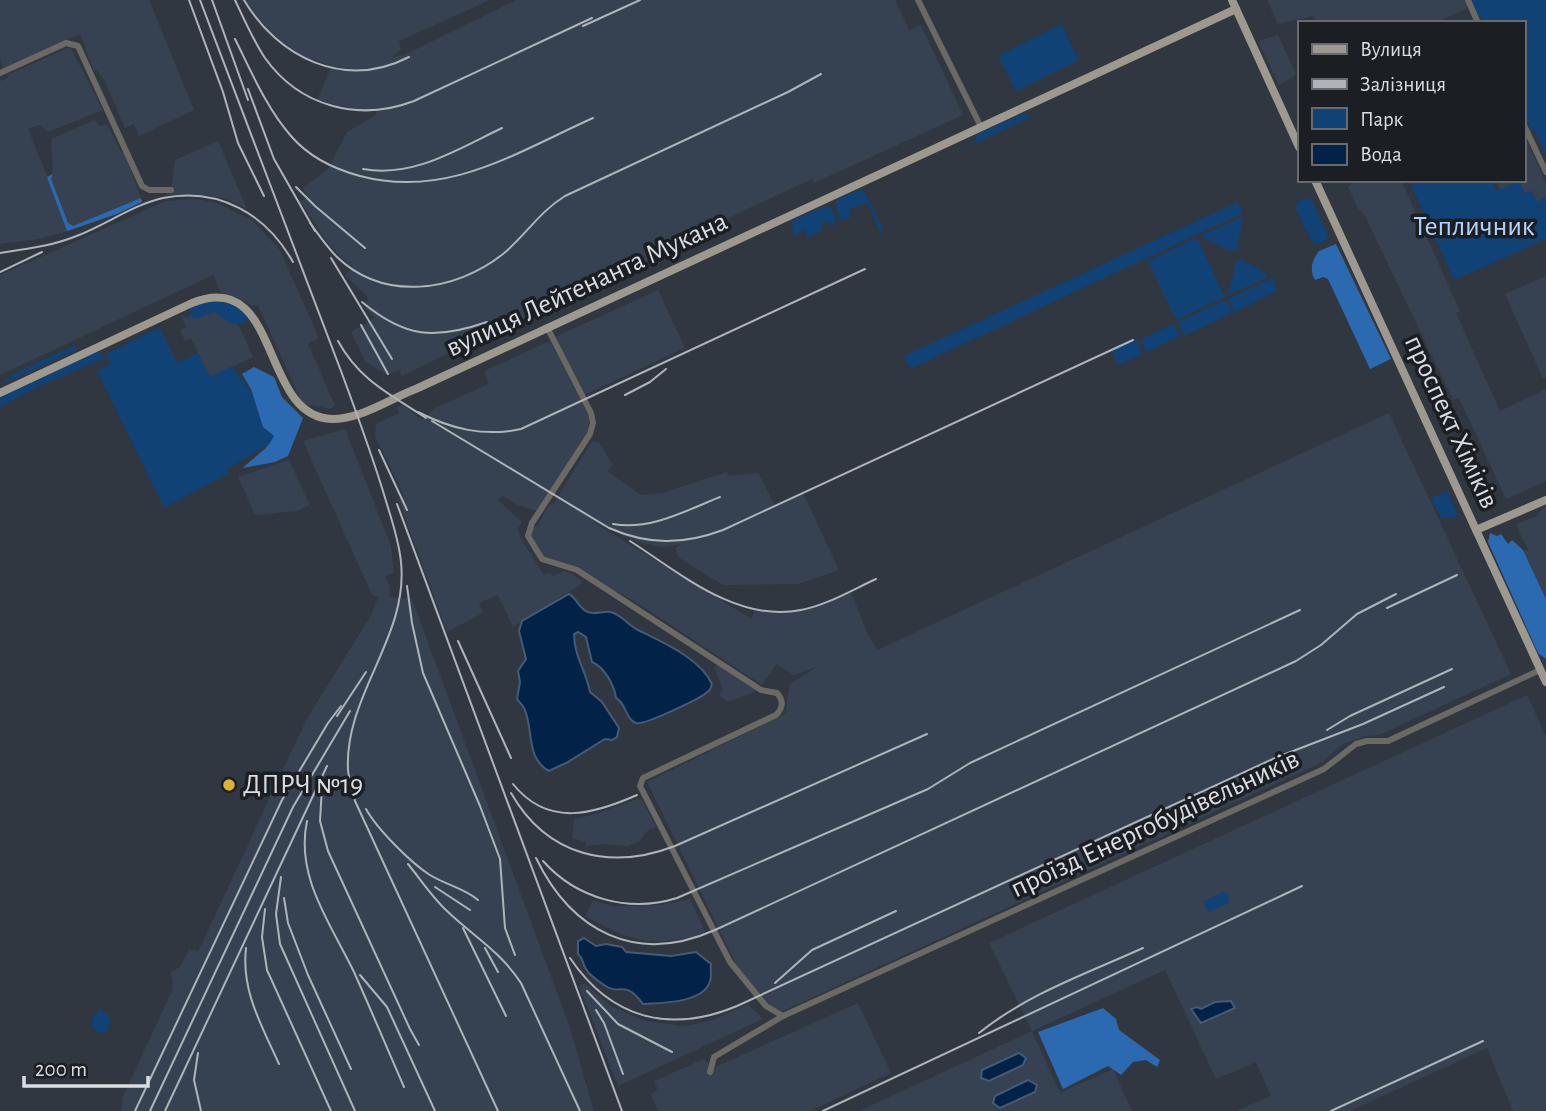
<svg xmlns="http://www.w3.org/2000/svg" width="1546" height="1111" viewBox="0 0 1546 1111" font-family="'Alegreya Sans',sans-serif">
	<rect width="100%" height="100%" fill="#303741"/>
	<!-- built -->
	<g fill="#364251">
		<polygon points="0,0 149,0 194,110 139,136 134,124 125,128 104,79 96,70 94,71 80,34 3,68 0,59"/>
		<polygon points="246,0 490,0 399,41 401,49 392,57 404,55 516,0 895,0 909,30 921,25 963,115 814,183 812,179 741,212 705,230 705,234 552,304 553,308 509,324 402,376 399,370 387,375 366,362 351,332 375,318 363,306 369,298 345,275 353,267 340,256 327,242 300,201 309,198 303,188 328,169 347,132 376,115 376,109 353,109 317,100 332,66 307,58 285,46 263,27"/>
		<polygon points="1267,0 1464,0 1468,8 1435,23 1317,23 1313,16 1278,24"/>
		<polygon points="1278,35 1296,75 1279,85 1258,41"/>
		<polygon points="70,47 103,110 48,132 39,125 28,129 47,176 53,174 51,139 94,120 99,126 107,124 121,152 125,154 142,202 117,214 72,230 38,239 0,244 0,81 8,78 7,75"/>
		<polygon points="1523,133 1546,183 1546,197 1537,202 1525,194 1519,181 1500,190 1496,180 1523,180"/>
		<polygon points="218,141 247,209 227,199 205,195 166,195 172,185 175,160"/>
		<polygon points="1359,180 1401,180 1460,311 1456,313 1500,411 1546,389 1546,481 1506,499 1459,398 1453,400 1364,214 1357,207 1348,186"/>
		<polygon points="195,199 215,202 252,220 280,250 319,338 308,344 335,406 330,409 302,403 258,305 253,306 237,298 221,294 213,275 0,375 0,275 166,201"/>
		<polygon points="1546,276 1546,378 1543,379 1505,294"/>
		<polygon points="658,290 685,348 582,396 553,338"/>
		<polygon points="206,302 239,326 253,357 210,378 191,338 185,341 180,330 186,327 180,314 187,318"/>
		<polygon points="550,341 590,418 587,433 538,511 518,505 503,496 498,500 522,522 518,528 519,536 544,575 550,572 552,576 564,571 573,574 583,583 513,627 498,595 479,603 483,613 447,632 398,499 404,496 375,436 376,424 399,413 397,407 403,405 422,420 435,408 489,384 485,375 486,370"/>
		<polygon points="1389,413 1511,674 1379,735 1365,736 1343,744 1323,762 783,1011 772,1007 738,968 647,782 785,714 790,684 817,667 794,675 776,664 762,685 636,602 589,577 542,556 531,538 531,531 538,524 550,504 553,505 592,441 599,443 613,465 607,471 641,495 662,493 727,472 728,476 758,473 775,505 803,493 839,570 798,584 723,585 679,558 675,548 682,544 662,547 637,542 590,520 752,619 754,610 775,613 803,610 851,592 868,635 877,650"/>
		<polygon points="345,429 391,546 394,573 385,576 390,587 389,597 412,599 569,1025 594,1111 121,1111 123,1096 172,991 173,980 170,973 181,966 189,949 198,952 306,720 370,617 379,597 372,595 303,441"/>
		<polygon points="289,460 310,505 297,511 255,515 238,477"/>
		<polygon points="1546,504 1546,599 1523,550 1528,550 1516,524 1537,516"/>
		<polygon points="717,665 757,691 728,702 719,696 723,689 714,667"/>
		<polygon points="1527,695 1546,736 1546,1111 1513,1111 1487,1048 1350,1111 1236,1111 1271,1096 1256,1062 1216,1079 1165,970 1032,1031 1060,1093 1113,1069 1132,1111 859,1111 1032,1031 989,943"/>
		<polygon points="637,799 642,800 656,827 647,831 640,841 628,846 604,844 586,846 586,842 572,838 574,819 596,814"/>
		<polygon points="690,899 705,932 694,937 668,941 645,941 620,934 585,916 593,900 612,906 631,906 662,905"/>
		<polygon points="585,983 611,1006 645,1021 685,1026 713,1020 748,1004 763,1019 618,1086 579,986"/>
		<polygon points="858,1003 891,1073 810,1111 658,1111 651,1094 658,1090 654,1081 704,1059 713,1068"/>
	</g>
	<!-- green -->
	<g fill="#114276">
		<polygon points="1470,0 1546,0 1546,157 1535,131 1530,128 1523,113 1523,23 1484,23 1480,15 1477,16"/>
		<polygon points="1061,24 1079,60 1016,91 998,56"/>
		<polygon points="1024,113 1030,117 951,155 974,143 977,134"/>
		<polygon points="1409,180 1492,180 1497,191 1519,181 1524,193 1532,191 1537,202 1546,197 1546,239 1454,280"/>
		<polygon points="862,190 866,194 884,230 880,232 867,202 848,210 851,218 841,221 836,208 837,201 850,193"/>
		<polygon points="1306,198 1312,201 1328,235 1326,240 1317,245 1312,242 1295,207 1299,201"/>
		<polygon points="1238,202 1243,213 910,369 904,356"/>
		<polygon points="825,206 832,209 836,220 833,225 830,226 829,221 823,223 822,230 808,238 804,228 795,236 791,221"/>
		<polygon points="1243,217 1237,249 1230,251 1200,236"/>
		<polygon points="1197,238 1225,297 1176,320 1148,261"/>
		<polygon points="1242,260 1265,272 1268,277 1228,295 1236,262"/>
		<polygon points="1273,278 1277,291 1235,312 1228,299"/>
		<path d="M214 300 237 306 248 318C237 333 226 319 214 312L195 319 192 318 189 311 192 307Z"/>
		<polygon points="1226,300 1232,313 1184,336 1178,322"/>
		<polygon points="1174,324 1180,336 1147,352 1141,339"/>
		<polygon points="159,327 177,362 198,353 210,377 232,366 282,436 227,469 229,473 164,508 97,371 110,364 106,354"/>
		<polygon points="1136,338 1142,354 1118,365 1111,349"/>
		<polygon points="75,345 77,350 5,383 4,380 12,377 11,375"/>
		<polygon points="99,349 103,359 41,385 0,407 0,397"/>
		<polygon points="1447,491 1458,515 1451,518 1441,518 1431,498"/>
		<polygon points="1223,892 1228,894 1229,903 1208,912 1203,901"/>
		<path d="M100 1010 106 1013 111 1020 107 1031 101 1034 93 1028C91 1018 93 1016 100 1010Z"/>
	</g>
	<!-- forest -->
	<g fill="#2b6ab0">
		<polygon points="53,174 51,179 68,223 73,226 141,198 142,202 117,214 67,231 47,177"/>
		<path d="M1336 244 1391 359 1370 369 1328 279 1323 277 1315 280C1309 270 1312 260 1319 251Z"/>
		<path d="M254 367 274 377 282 397 303 418 288 456 275 462 243 468C254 456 267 451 274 436L263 427 251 389 242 374Z"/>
		<polygon points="1490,533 1497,536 1501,534 1508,544 1512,540 1523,550 1546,599 1546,659 1538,653 1488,542"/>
		<polygon points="1103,1008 1116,1019 1119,1030 1160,1060 1157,1067 1146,1060 1133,1062 1121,1075 1108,1066 1063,1089 1038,1032"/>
	</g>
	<!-- water -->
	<g fill="#022347" stroke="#435b76" stroke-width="2">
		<path d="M569 594C577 598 579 609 588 612 595 615 602 611 610 612 621 614 628 625 638 630 662 642 700 658 712 684 710 690 711 689 706 693 699 699 643 726 636 723 625 719 627 704 616 698 614 684 604 667 592 662L586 637 578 632 574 634C574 656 586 671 590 692L602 702 619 728 617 737 612 740 605 739 566 763 549 771C525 758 534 728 524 708 523 705 519 702 517 699L520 682 518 671 526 659 519 631 522 621Z"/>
		<path d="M584 938 596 946 606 944 622 947 626 952 671 956 696 952 711 964C710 969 712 977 710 981 704 1003 662 1003 643 1004 624 978 622 997 604 985 598 981 589 975 586 969 582 963 584 959 578 954V941Z"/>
		<polygon points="1231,1001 1235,1008 1201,1023 1191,1009 1197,1007 1201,1009 1215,1002"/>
		<polygon points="1019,1053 1026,1058 1023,1065 989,1081 981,1078 982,1070"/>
		<polygon points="1028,1080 1037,1085 1035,1092 1000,1108 993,1103 995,1096"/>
	</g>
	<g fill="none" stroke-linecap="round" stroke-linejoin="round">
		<!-- minor -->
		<g stroke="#6b6963" stroke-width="6">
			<polyline points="918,0 981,127"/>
			<polyline points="1468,0 1478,23"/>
			<polyline points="0,73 66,43 78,46 142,186 149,190 171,190"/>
			<polyline points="1523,123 1546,172"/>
			<path d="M547 327 591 413 593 423 590 434 532 523 528 536 542 559 577 570 761 690 777 693C784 701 783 708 776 715L643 778 640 786 730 962 766 1006 783 1016"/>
			<polyline points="710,1072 714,1057 783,1016 1324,769 1356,744 1367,741 1388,741 1540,670"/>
		</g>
		<!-- major -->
		<g stroke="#9d998e" stroke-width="8">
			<polyline points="1232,0 1299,147"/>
			<polyline points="1315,180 1546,682"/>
			<path d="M0 393 192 303C282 267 259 417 332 419 362 419 391 398 418 388L1236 9"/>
			<polyline points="1476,530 1546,500"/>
		</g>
		<!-- rail -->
		<g stroke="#afb4bb" stroke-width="2">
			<polyline points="189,0 223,92 238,143 264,196"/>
			<path d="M200 0C246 124 295 247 341 371 357 414 373 457 386 501 392 521 399 541 401 562 409 637 344 695 348 770 349 780 353 791 355 801L498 1111"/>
			<polyline points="212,0 248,100"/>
			<path d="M235 0C244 19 253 40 265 58 300 107 359 122 414 101L592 18"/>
			<path d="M244 0C278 58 345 90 409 57"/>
			<polyline points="583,26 640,0"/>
			<path d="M235 39C251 71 267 109 291 136 309 157 334 169 360 176 447 199 515 153 593 118"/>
			<polyline points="248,89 274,159 315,231"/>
			<path d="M363 169C414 178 458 149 502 128"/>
			<polyline points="296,187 315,206 365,248"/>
			<path d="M310 223C319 235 327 247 337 257 384 302 455 292 503 254 526 235 539 212 565 196L788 92 821 74"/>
			<path d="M0 253C27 249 53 246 79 235 105 225 135 204 163 198 219 187 266 214 293 262"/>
			<polyline points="331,258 392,359"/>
			<polyline points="0,272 42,252"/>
			<path d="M362 302C405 338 435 340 487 322"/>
			<polyline points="361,325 388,374"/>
			<path d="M338 341C360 381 390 394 426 418"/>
			<polyline points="625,395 650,382 666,369"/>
			<path d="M418 412C451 429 484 437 521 429L865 269"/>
			<path d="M432 421 609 528C648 545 683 545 723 530L1133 340"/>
			<polyline points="379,450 407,510"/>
			<polyline points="397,504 622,1111"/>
			<path d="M613 524C650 531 687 510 720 497"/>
			<path d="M630 541C680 573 737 623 801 610 827 605 852 590 876 579"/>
			<polyline points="407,586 412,623 423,673 480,806 500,859 505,928 515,955"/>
			<polyline points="1387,608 1457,575"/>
			<polyline points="458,641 511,758"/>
			<polyline points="337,716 366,672"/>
			<polyline points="1327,730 1350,716 1452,669"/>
			<path d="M513 784C548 828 594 814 637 795"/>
			<polyline points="322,787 320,821 328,851 410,1029 419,1045"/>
			<path d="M511 793C547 856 610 871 675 846L927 734"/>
			<path d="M366 809C377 829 411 863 430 875 446 885 464 888 478 900"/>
			<path d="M307 821C295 877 331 924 354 972 371 1010 387 1048 404 1087"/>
			<path d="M536 858C572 932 636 965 715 930L1296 661 1321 645 1357 614 1396 594"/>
			<path d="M543 861C577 899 629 913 677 898L928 789 970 763 1300 610"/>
			<path d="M408 864C421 880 432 897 447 911 473 936 500 951 521 983L580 1111"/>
			<polyline points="281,877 276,914 280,944 355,1111"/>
			<polyline points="435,887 470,910"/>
			<polyline points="284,898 288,923 308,975 351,1069"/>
			<polyline points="265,909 262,937 267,970 331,1111"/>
			<polyline points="463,928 506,1016"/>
			<path d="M246 948C241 991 262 1026 279 1064"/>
			<polyline points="485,948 498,972"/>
			<path d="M570 958C611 1019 670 1034 737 1006L1275 758 1363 724 1444 687"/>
			<polyline points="360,975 387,1007 435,1111"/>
			<polyline points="775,983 812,950 896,911"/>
			<polyline points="587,991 618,1024 672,1052"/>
			<polyline points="596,1010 604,1023 623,1074"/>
			<path d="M979 1033C1027 994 1088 973 1143 948"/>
			<polyline points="198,1053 194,1080 201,1111"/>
			<polyline points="135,1111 282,800 328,723 341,706"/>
			<polyline points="150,1111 293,807 350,711"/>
			<polyline points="165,1111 327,766"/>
			<polyline points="823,1111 1302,886"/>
			<polyline points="1331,1111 1483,1041"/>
		</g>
	</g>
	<!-- markers -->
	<circle fill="#dab333" stroke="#1b1e23" stroke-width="2.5" cx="229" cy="785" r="7"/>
	<g text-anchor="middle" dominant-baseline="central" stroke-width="7" stroke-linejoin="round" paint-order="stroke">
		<!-- park labels -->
		<g font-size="28" fill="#b2d1f8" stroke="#1b1e23">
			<text x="1474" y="227">Тепличник</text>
		</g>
		<!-- street labels -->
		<g font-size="28" fill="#dadee4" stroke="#1b1e23">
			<text transform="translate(587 285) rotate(-25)">вулиця Лейтенанта Мукана</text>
			<text transform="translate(1451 422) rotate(65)">проспект Хіміків</text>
			<text transform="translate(1155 824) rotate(-25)">проїзд Енергобудівельників</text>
		</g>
		<!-- poi labels -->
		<g font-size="28" fill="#dadee4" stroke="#1b1e23" text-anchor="start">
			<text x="243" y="785">ДПРЧ №19</text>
		</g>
	</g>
	<!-- legend -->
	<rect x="1298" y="21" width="228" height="161" fill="#1b1e23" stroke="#676b70" stroke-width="2"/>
	<rect x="1312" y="44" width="35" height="10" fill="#9d998e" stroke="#676b70" stroke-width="2"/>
	<text x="1360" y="56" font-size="21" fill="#dadee4">Вулиця</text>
	<rect x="1312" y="79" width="35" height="10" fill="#afb4bb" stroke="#676b70" stroke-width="2"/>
	<text x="1360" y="91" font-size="21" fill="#dadee4">Залізниця</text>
	<rect x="1312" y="108" width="35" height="21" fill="#114276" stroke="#676b70" stroke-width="2"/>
	<text x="1360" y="126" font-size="21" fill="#dadee4">Парк</text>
	<rect x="1312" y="144" width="35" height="21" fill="#022347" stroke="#676b70" stroke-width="2"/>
	<text x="1360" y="161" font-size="21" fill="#dadee4">Вода</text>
	<!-- scale -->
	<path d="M24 1076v10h124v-10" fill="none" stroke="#dadee4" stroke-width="3.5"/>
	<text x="35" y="1076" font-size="21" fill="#dadee4" stroke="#1b1e23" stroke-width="5" paint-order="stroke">200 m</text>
</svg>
